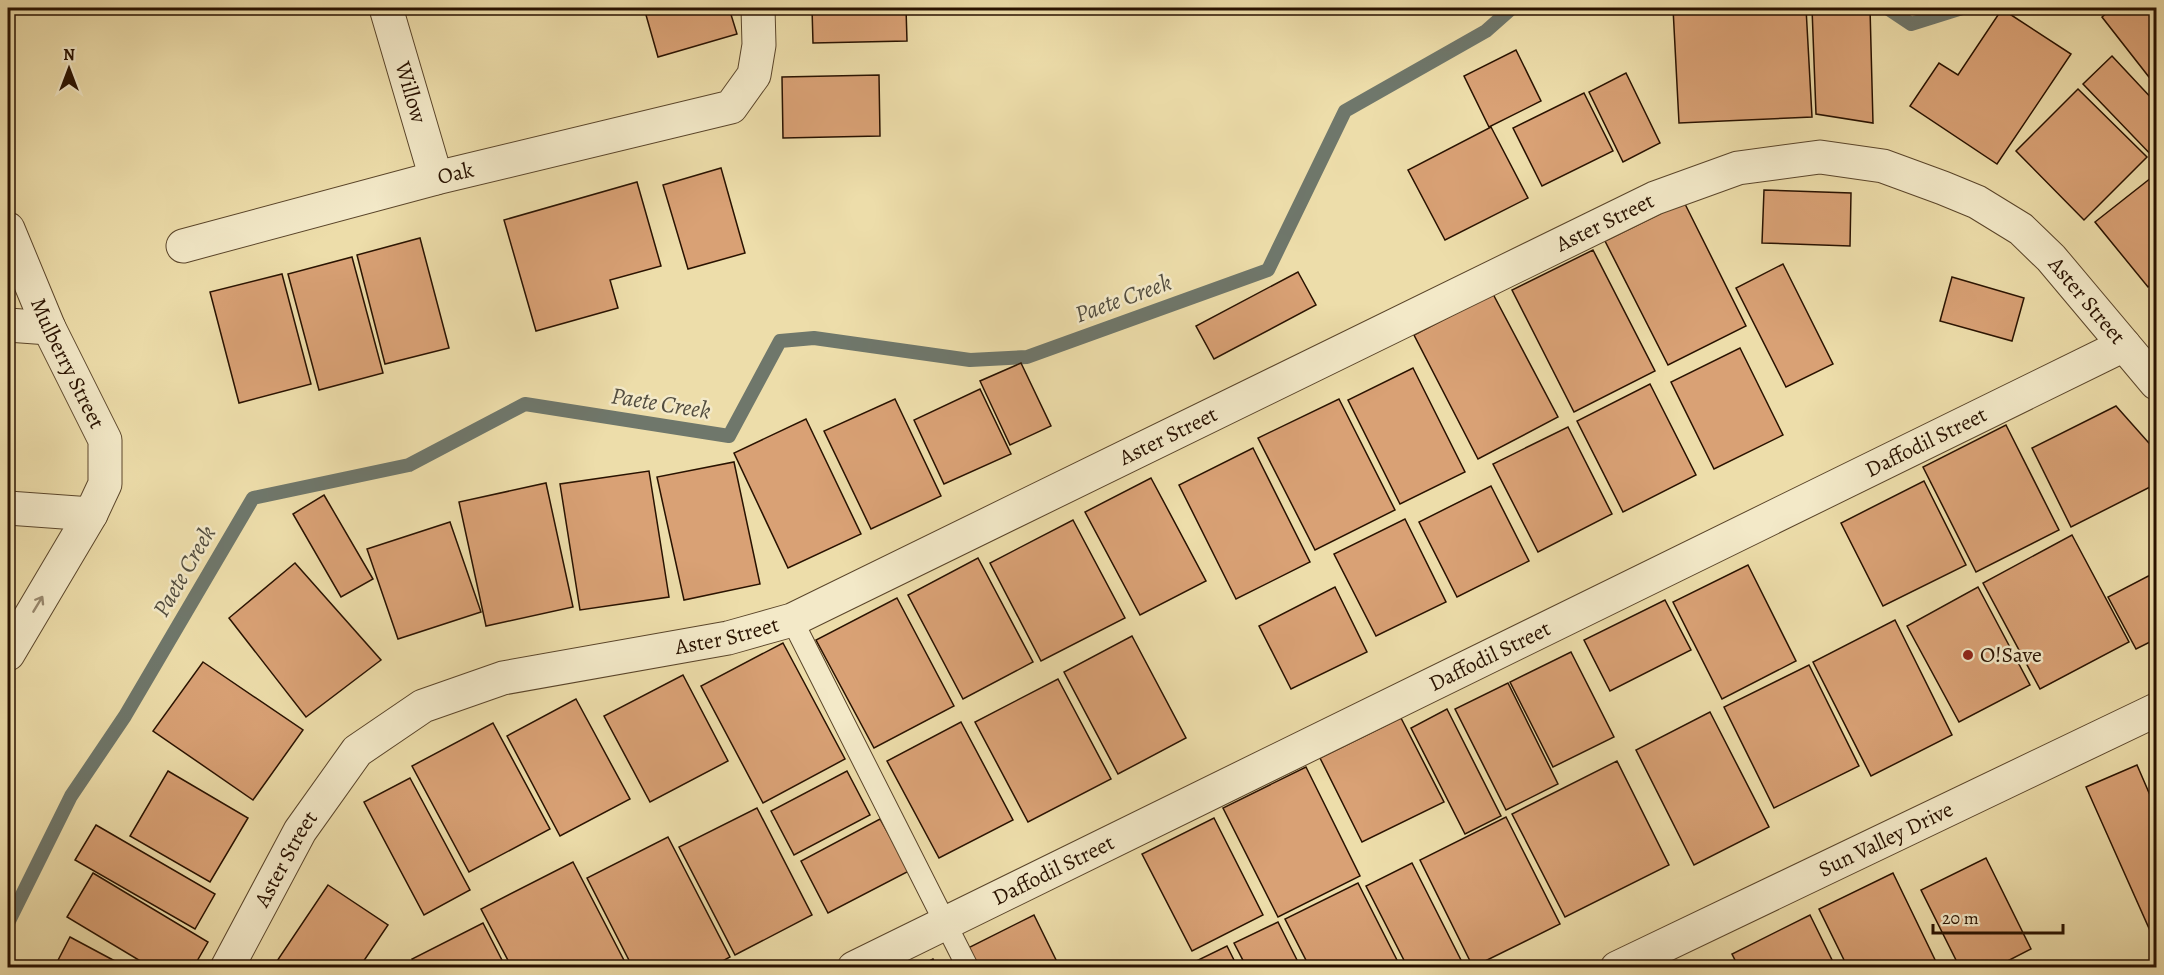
<svg xmlns="http://www.w3.org/2000/svg" width="2164" height="975" viewBox="0 0 2164 975" font-family="Alegreya,serif">
	<rect width="100%" height="100%" fill="#edddaa"/>
	<filter id="stains"><feTurbulence type="fractalNoise" baseFrequency=".00333" numOctaves="4"/><feColorMatrix values="0 0 0 0 .2 0 0 0 0 .09 0 0 0 0 .02 0 0 0 .5 -.17"/></filter>
	<radialGradient id="worn" r=".72"><stop offset=".6" stop-color="#630" stop-opacity="0"/><stop offset="1" stop-color="#630" stop-opacity=".3"/></radialGradient>
	<g fill="none" stroke-linecap="round" stroke-linejoin="round">
		<!-- stream -->
		<g stroke="#6f776b" stroke-width="14">
			<polyline points="1887,8 1911,24 1962,8"/>
			<polyline points="8,923 71,796 125,716 253,498 409,465 525,404 729,436 780,341 814,338 970,360 1027,357 1268,270 1345,111 1486,31 1512,8"/>
		</g>
	</g>
	<!-- building -->
	<g fill="#d9a175" stroke="#291200" stroke-width="1.5">
		<polygon points="644,8 729,8 737,34 658,57"/>
		<polygon points="812,8 906,8 907,41 813,43"/>
		<polygon points="1673,8 1806,8 1812,117 1679,123"/>
		<polygon points="1812,8 1870,8 1873,123 1816,114"/>
		<polygon points="2113,8 2156,8 2156,86 2102,17"/>
		<polygon points="2002,9 2071,54 1997,164 1910,106 1939,63 1958,75"/>
		<polygon points="1516,50 1541,101 1489,127 1464,76"/>
		<polygon points="2112,56 2156,103 2156,160 2083,84"/>
		<polygon points="1626,73 1660,143 1623,162 1589,92"/>
		<polygon points="879,75 880,136 783,138 782,77"/>
		<polygon points="2078,89 2147,157 2084,220 2016,151"/>
		<polygon points="1584,93 1613,151 1542,186 1513,128"/>
		<polygon points="1491,127 1528,198 1445,240 1408,170"/>
		<polygon points="721,168 745,253 688,269 663,185"/>
		<polygon points="2156,174 2156,281 2148,287 2095,222"/>
		<polygon points="637,182 661,266 610,280 618,308 536,331 504,220"/>
		<polygon points="1764,190 1851,193 1850,246 1762,243"/>
		<polygon points="1684,202 1746,326 1668,365 1605,241"/>
		<polygon points="420,238 449,348 385,364 357,255"/>
		<polygon points="1593,250 1655,371 1574,412 1512,290"/>
		<polygon points="352,257 383,373 319,390 288,274"/>
		<polygon points="1783,264 1833,364 1786,387 1736,288"/>
		<polygon points="1298,272 1316,305 1214,359 1196,326"/>
		<polygon points="282,274 311,384 239,403 210,292"/>
		<polygon points="1952,277 2024,298 2012,341 1940,321"/>
		<polygon points="1493,294 1558,417 1478,459 1414,335"/>
		<polygon points="1740,348 1783,435 1714,469 1671,382"/>
		<polygon points="1021,363 1051,426 1010,445 980,381"/>
		<polygon points="1413,368 1465,472 1400,504 1348,400"/>
		<polygon points="1650,384 1696,475 1623,512 1577,421"/>
		<polygon points="980,389 1011,454 944,484 914,420"/>
		<polygon points="895,399 941,496 871,529 824,431"/>
		<polygon points="1339,399 1395,510 1315,550 1258,438"/>
		<polygon points="2116,406 2156,451 2156,484 2071,527 2032,448"/>
		<polygon points="806,419 861,534 788,568 734,453"/>
		<polygon points="2006,425 2059,530 1976,572 1923,467"/>
		<polygon points="1568,427 1612,514 1538,552 1493,464"/>
		<polygon points="1253,448 1310,562 1236,599 1179,485"/>
		<polygon points="734,462 760,584 684,600 657,477"/>
		<polygon points="649,471 669,597 580,610 560,484"/>
		<polygon points="1151,478 1206,581 1140,615 1085,512"/>
		<polygon points="1924,481 1966,565 1883,606 1841,523"/>
		<polygon points="546,483 573,607 486,626 459,502"/>
		<polygon points="1491,486 1529,561 1457,597 1419,522"/>
		<polygon points="324,495 373,579 341,597 293,514"/>
		<polygon points="1405,519 1446,602 1376,636 1334,554"/>
		<polygon points="1073,520 1125,618 1041,661 990,563"/>
		<polygon points="450,522 481,612 398,639 367,549"/>
		<polygon points="2072,535 2129,642 2040,689 1983,583"/>
		<polygon points="978,558 1033,662 963,699 908,595"/>
		<polygon points="295,563 381,660 306,717 229,618"/>
		<polygon points="1748,565 1796,661 1722,699 1673,602"/>
		<polygon points="2156,572 2156,639 2136,649 2108,597"/>
		<polygon points="1335,587 1367,652 1291,689 1259,626"/>
		<polygon points="1978,587 2030,685 1959,722 1907,626"/>
		<polygon points="897,598 954,706 874,748 816,640"/>
		<polygon points="1665,600 1691,650 1610,691 1584,640"/>
		<polygon points="1895,620 1952,735 1871,776 1813,662"/>
		<polygon points="1132,636 1186,738 1118,774 1064,672"/>
		<polygon points="783,643 845,759 763,803 701,686"/>
		<polygon points="1571,652 1614,737 1553,767 1510,682"/>
		<polygon points="203,662 303,730 253,800 153,731"/>
		<polygon points="1809,665 1859,766 1774,808 1724,707"/>
		<polygon points="683,675 728,761 650,802 604,716"/>
		<polygon points="1058,679 1111,779 1028,822 975,722"/>
		<polygon points="1508,683 1558,784 1506,810 1455,709"/>
		<polygon points="576,699 630,799 560,836 507,736"/>
		<polygon points="1447,709 1501,816 1465,834 1411,728"/>
		<polygon points="1710,712 1769,827 1694,865 1636,750"/>
		<polygon points="1401,718 1444,802 1362,842 1320,758"/>
		<polygon points="961,722 1013,820 939,858 887,761"/>
		<polygon points="493,723 550,829 469,872 412,766"/>
		<polygon points="1617,761 1669,865 1565,917 1512,814"/>
		<polygon points="2137,765 2156,809 2156,934 2152,935 2086,787"/>
		<polygon points="1306,767 1360,876 1278,917 1223,808"/>
		<polygon points="168,771 248,818 210,882 130,836"/>
		<polygon points="847,771 870,815 794,855 771,811"/>
		<polygon points="410,778 470,890 424,915 364,802"/>
		<polygon points="757,808 812,915 735,955 679,847"/>
		<polygon points="1506,817 1560,924 1473,967 1420,860"/>
		<polygon points="1214,818 1263,915 1192,951 1142,854"/>
		<polygon points="880,819 909,871 828,913 801,861"/>
		<polygon points="96,825 215,894 195,929 75,860"/>
		<polygon points="668,837 730,957 710,968 633,968 587,878"/>
		<polygon points="1986,858 2031,949 1994,968 1960,968 1921,890"/>
		<polygon points="573,862 628,968 512,968 481,909"/>
		<polygon points="1412,863 1465,968 1408,968 1366,886"/>
		<polygon points="93,873 208,942 193,968 152,968 67,917"/>
		<polygon points="1893,873 1939,968 1848,968 1819,909"/>
		<polygon points="1358,883 1401,968 1310,968 1285,919"/>
		<polygon points="328,885 388,925 359,968 287,968 277,961"/>
		<polygon points="1034,915 1060,968 975,968 966,949"/>
		<polygon points="1810,915 1836,968 1739,968 1732,954"/>
		<polygon points="1278,922 1301,968 1247,968 1234,943"/>
		<polygon points="483,923 506,968 417,968 412,959"/>
		<polygon points="70,937 128,968 54,968"/>
		<polygon points="1227,946 1238,968 1192,968 1190,964"/>
		<polygon points="933,959 938,968 916,968"/>
	</g>
	<g fill="none" stroke-linecap="round" stroke-linejoin="round">
		<!-- service casing -->
		<g stroke="#5a452a" stroke-width="23">
			<polyline id="service" points="792,620 968,968"/>
		</g>
		<!-- minor casing -->
		<g stroke="#5a452a" stroke-width="35">
			<g id="minor">
				<path id="s1" d="M386 8 436 178"/>
				<path id="s2" d="M8 229 49 328 105 440V484L91 514 8 654"/>
				<path id="s3" d="M183 246 436 178 731 107 754 75 759 45 758 8"/>
				<polyline points="8,325 49,328"/>
				<polyline points="8,508 91,514"/>
				<path id="s4" d="M227 968 300 831 357 751 423 706 503 678 728 638 792 620 1655 198 1738 168 1820 157 1883 166 1943 188 1977 202 2021 229 2051 258 2156 383"/>
				<path id="s5" d="M854 968 2124 345"/>
				<path id="s6" d="M1617 968 2156 710"/>
			</g>
		</g>
		<!-- service -->
		<use href="#service" stroke="#f3e9c8" stroke-width="21"/>
		<!-- minor -->
		<use href="#minor" stroke="#f3e9c8" stroke-width="33"/>
	</g>
	<!-- one-way arrows -->
	<defs><path id="oneway-shaft" d="M-6 0H5M1.5-3L5.5 0L1.5 3" fill="none" stroke-width="1.6" stroke-linecap="round" stroke-linejoin="round" transform="scale(1.5)"/></defs>
	<use stroke="#98886e" href="#oneway-shaft" transform="translate(38 604) rotate(-59)"/>
	<!-- markers -->
	<circle fill="#8f2418" stroke="#f3e9c8" stroke-width="2" cx="1968" cy="655" r="6"/>
	<g text-anchor="middle" dominant-baseline="central" stroke-width="5" stroke-linejoin="round" paint-order="stroke">
		<!-- street labels -->
		<g font-size="22" fill="#291200" stroke="#f3e9c8">
			<text stroke="none"><textPath href="#s1" startOffset="88">Willow</textPath></text>
			<text stroke="none"><textPath href="#s3" startOffset="282">Oak</textPath></text>
			<text stroke="none"><textPath href="#s4" startOffset="1618">Aster Street</textPath></text>
			<text stroke="none"><textPath href="#s4" startOffset="2158">Aster Street</textPath></text>
			<text stroke="none"><textPath href="#s2" startOffset="147">Mulberry Street</textPath></text>
			<text stroke="none"><textPath href="#s4" startOffset="1132">Aster Street</textPath></text>
			<text stroke="none"><textPath href="#s5" startOffset="1194">Daffodil Street</textPath></text>
			<text stroke="none"><textPath href="#s4" startOffset="646">Aster Street</textPath></text>
			<text stroke="none"><textPath href="#s5" startOffset="708">Daffodil Street</textPath></text>
			<text stroke="none"><textPath href="#s6" startOffset="298">Sun Valley Drive</textPath></text>
			<text stroke="none"><textPath href="#s4" startOffset="124">Aster Street</textPath></text>
			<text stroke="none"><textPath href="#s5" startOffset="222">Daffodil Street</textPath></text>
		</g>
		<!-- poi labels -->
		<g font-size="22" fill="#291200" stroke="#f3e9c8" text-anchor="start">
			<text x="1980" y="655">O!Save</text>
		</g>
		<!-- water labels -->
		<g font-size="24" font-style="italic" fill="#524d3f" stroke="#f3e9c8">
			<text transform="translate(1123 298) rotate(-20)">Paete Creek</text>
			<text transform="translate(661 403) rotate(9)">Paete Creek</text>
			<text transform="translate(184 571) rotate(-60)">Paete Creek</text>
		</g>
	</g>
	<!-- margin -->
	<rect width="2164" height="975" fill="none" stroke="#edddaa" stroke-width="30"/>
	<rect x="9" y="9" width="2146" height="957" fill="none" stroke="#291200" stroke-width="3"/>
	<rect x="15" y="15" width="2134" height="945" fill="none" stroke="#291200" stroke-width="1.5"/>
	<!-- north arrow -->
	<g transform="translate(69 69)" stroke="#f3e9c8" stroke-width="4.5" paint-order="stroke">
	<path d="M0-4.5L10 22L0 15L-10 22Z" fill="#291200"/>
	<text y="-9" font-size="16" font-weight="bold" text-anchor="middle" fill="#291200">N</text>
	</g>
	<!-- scale -->
	<path d="M1933 924v9h130v-9" fill="none" stroke="#291200" stroke-width="3"/>
	<text x="1942" y="924" font-size="18" fill="#291200" stroke="#f3e9c8" stroke-width="4.5" paint-order="stroke">20 m</text>
	<rect width="100%" height="100%" filter="url(#stains)"/>
	<rect width="100%" height="100%" fill="url(#worn)"/>
</svg>
